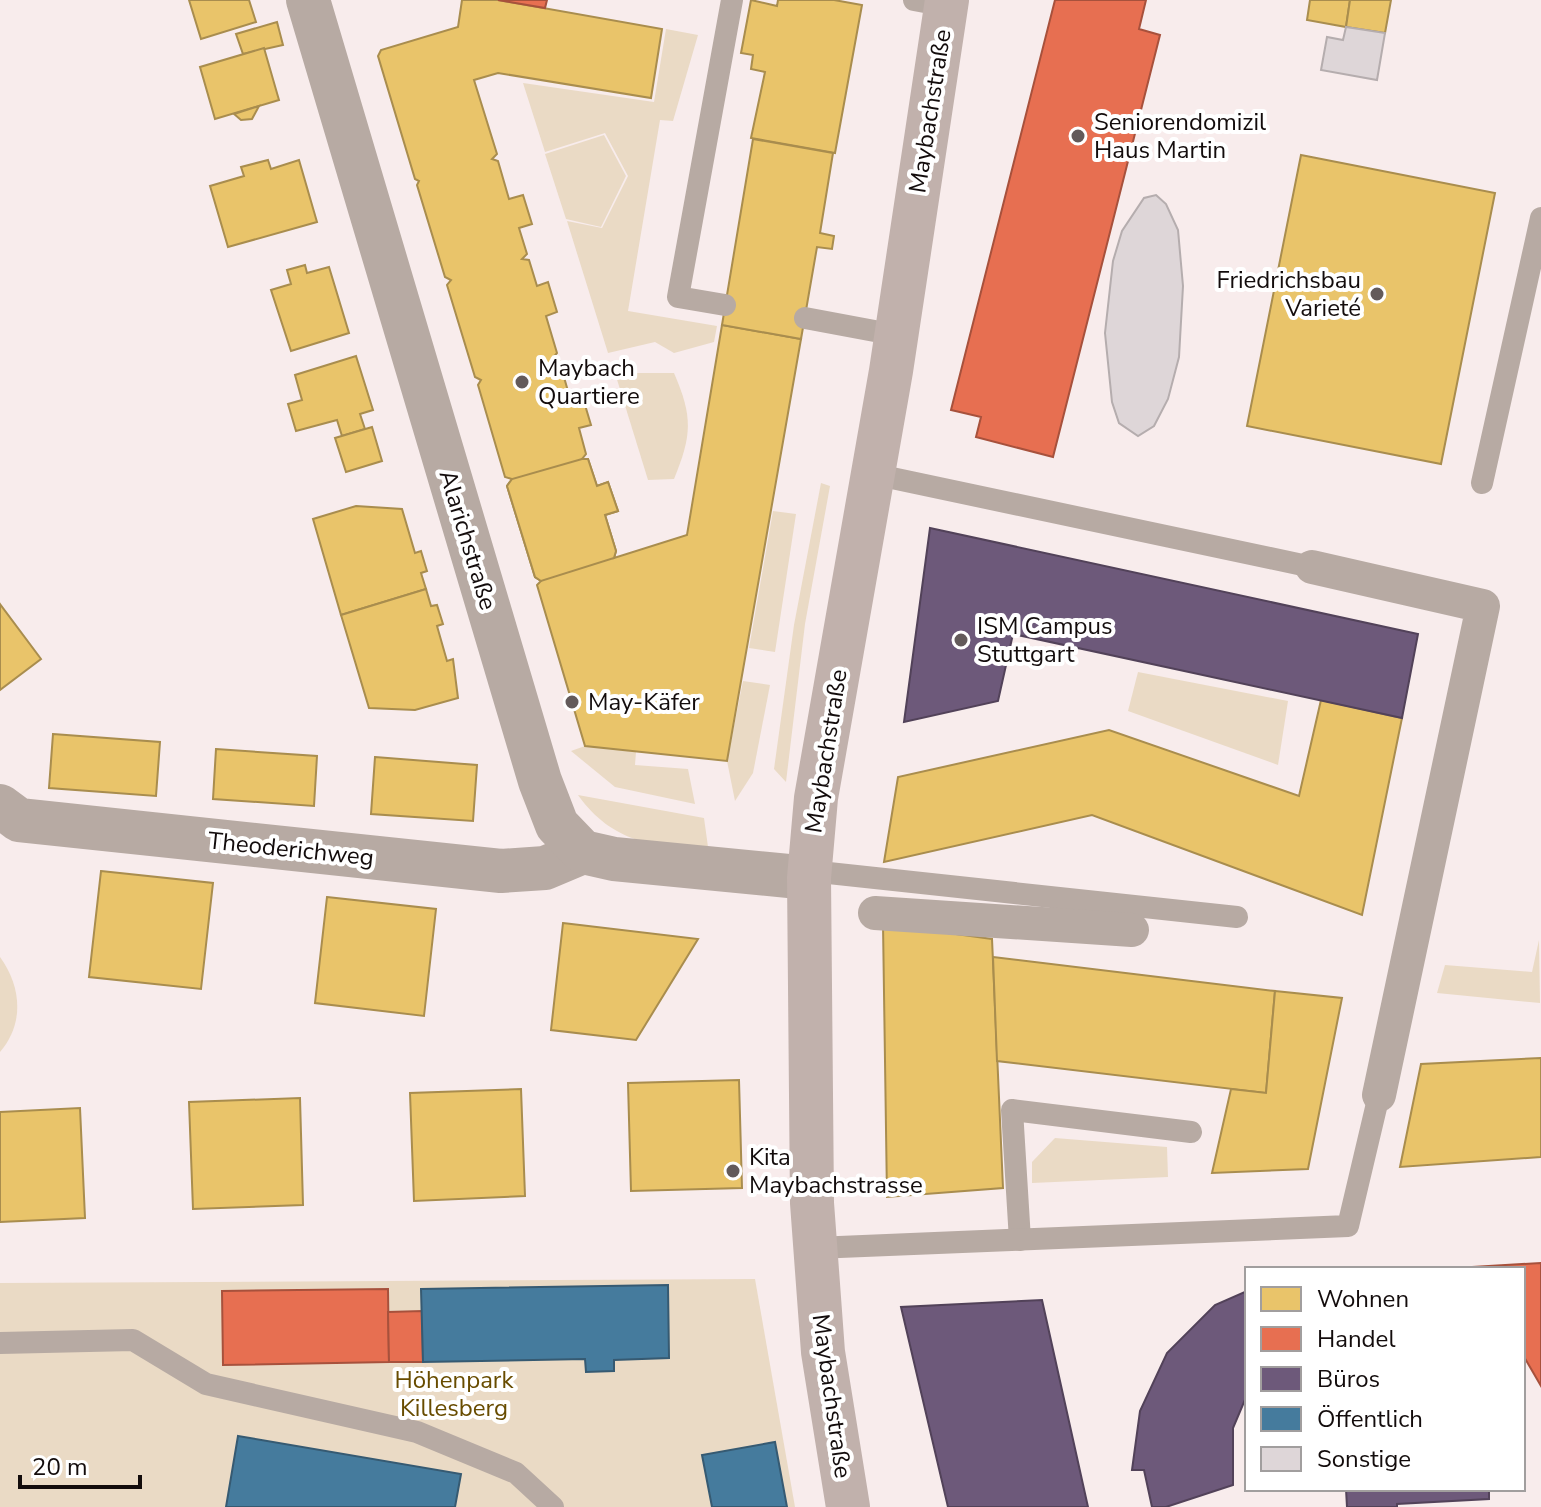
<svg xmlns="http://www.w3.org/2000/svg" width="1541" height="1507" viewBox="0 0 1541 1507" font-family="'Nunito Sans',sans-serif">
	<rect width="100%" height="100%" fill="#f8ecec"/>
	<!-- green -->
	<g fill="#eadac5">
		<polygon points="666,29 698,35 673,121 660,120 628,311 717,326 714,342 674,353 655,342 608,353 567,221 602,228 628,176 605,133 545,152 523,83 654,102"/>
		<polygon points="604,135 626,176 601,227 566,219 545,154"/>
		<path d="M615 373H674C693 417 692 435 674 479L648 480Z"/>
		<polygon points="821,483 830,486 805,624 786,782 774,769 794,625"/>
		<polygon points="773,511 796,514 775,652 749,648"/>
		<polygon points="1138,672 1288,701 1278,765 1128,711"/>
		<polygon points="743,681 770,685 753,773 735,801 727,761"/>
		<polygon points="585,746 636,752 635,765 688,769 695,804 615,787 571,751"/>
		<path d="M578 795 704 818 709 854C654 845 613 844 578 795Z"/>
		<polygon points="1539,940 1540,1003 1437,993 1445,965 1532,972"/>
		<path d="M0 957C21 986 25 1023 0 1052Z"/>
		<polygon points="1055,1138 1167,1147 1168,1177 1032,1183 1032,1162"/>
		<polygon points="755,1279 795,1507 0,1507 0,1283"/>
	</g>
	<!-- homes -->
	<g fill="#e9c46a" stroke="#a98d4e" stroke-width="2">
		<polygon points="189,0 249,0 256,22 201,39"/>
		<polygon points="462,0 498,0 662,29 651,98 498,73 474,80 497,154 492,159 498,161 509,199 523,195 532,224 519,228 527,254 522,259 529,260 537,286 548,282 557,312 546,316 557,353 552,359 559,360 570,398 582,395 591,425 579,428 586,454 582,459 588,459 597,486 608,482 618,511 605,515 616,551 614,558 687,535 722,325 801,339 727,761 585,746 537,585 541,581 535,577 507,486 512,479 505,477 478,385 481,380 475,377 447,285 451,280 445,277 417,185 419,181 415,179 378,56 381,50 458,27"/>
		<polygon points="751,0 777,6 778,0 834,0 862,5 835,153 751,138 765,72 751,69 753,55 741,53"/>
		<polygon points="1310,0 1350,0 1346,27 1307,20"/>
		<polygon points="1350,0 1391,0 1385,33 1346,27"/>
		<polygon points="277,22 283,45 243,54 236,34"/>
		<polygon points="264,48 279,100 215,119 200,67"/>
		<polygon points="259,106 252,119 241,120 234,114"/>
		<polygon points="753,139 833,153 820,233 834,236 832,249 817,247 801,339 722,325"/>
		<polygon points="1301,155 1495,193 1441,464 1247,426"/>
		<polygon points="268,160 271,169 299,160 317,222 228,247 210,186 244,176 241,167"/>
		<polygon points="305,265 307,273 329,267 349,333 291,351 271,290 291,284 287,270"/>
		<polygon points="356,356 373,410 360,414 365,429 342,436 337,420 296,431 288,404 302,400 295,375"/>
		<polygon points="372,427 382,461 346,472 335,438"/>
		<polygon points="582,459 588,459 597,486 608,482 618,511 605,515 616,551 614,558 541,581 535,577 507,486 512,479"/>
		<polygon points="356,506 402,509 415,553 421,551 427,571 421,573 426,589 341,615 313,519"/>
		<polygon points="426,589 431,606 437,605 443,624 437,626 447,661 453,659 458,698 415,710 369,708 341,615"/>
		<polygon points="0,604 41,659 0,690"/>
		<polygon points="1321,700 1402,718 1362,915 1092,815 884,862 898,777 1109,730 1299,796"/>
		<polygon points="53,734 160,742 156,796 49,788"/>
		<polygon points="216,749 317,756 314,806 213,799"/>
		<polygon points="375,757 477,765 473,821 371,814"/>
		<polygon points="101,871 213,883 201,989 89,977"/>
		<polygon points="327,897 436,909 424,1016 315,1003"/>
		<polygon points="563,923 698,939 636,1040 551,1030"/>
		<polygon points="883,924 992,939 1003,1188 887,1197"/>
		<polygon points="993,957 1275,991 1266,1093 997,1061"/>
		<polygon points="1275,991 1342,998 1308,1169 1212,1173 1231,1089 1266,1093"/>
		<polygon points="1541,1058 1541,1157 1400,1167 1421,1064"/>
		<polygon points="739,1080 742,1188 631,1191 628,1083"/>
		<polygon points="521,1089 525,1196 414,1201 410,1093"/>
		<polygon points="300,1098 303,1205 193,1209 189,1102"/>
		<polygon points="80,1108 85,1218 0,1222 0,1112"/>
	</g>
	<!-- shops -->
	<g fill="#e76f51" stroke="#a7513c" stroke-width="2">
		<polygon points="498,0 547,0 545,8"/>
		<polygon points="1055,0 1146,0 1139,29 1160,35 1053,457 976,437 981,417 951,410"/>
		<polygon points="1541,1263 1541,1386 1523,1355 1523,1269 1472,1267"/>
		<polygon points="388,1289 389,1362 223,1365 222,1291"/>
		<polygon points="422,1311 423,1362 389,1362 388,1312"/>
	</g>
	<!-- offices -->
	<g fill="#6d597a" stroke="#524259" stroke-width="2">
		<polygon points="930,528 1418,634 1402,718 1013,634 998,701 904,722"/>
		<polygon points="1247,1291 1247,1395 1233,1428 1233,1485 1166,1507 1152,1507 1144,1470 1132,1470 1140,1411 1167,1353 1215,1305"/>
		<polygon points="1042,1300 1088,1507 948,1507 901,1307"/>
		<polygon points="1346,1489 1489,1489 1489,1499 1397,1504 1397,1507 1347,1507"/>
	</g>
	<!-- public -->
	<g fill="#457b9d" stroke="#365a72" stroke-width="2">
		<polygon points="668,1285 669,1358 614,1360 614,1371 586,1372 585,1359 423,1362 421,1289"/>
		<polygon points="238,1436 461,1474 455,1507 226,1507"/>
		<polygon points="775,1442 787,1507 712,1507 702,1455"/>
	</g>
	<!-- building -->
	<g fill="#ded6d8" stroke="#b5adae" stroke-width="2">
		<polygon points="1346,27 1385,33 1377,80 1321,70 1327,37 1343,40"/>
		<polygon points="1156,195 1166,204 1178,230 1183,286 1179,357 1168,399 1154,426 1138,436 1119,423 1112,402 1105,333 1113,261 1122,231 1144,198"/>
	</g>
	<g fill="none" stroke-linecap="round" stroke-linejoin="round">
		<!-- service -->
		<g stroke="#b7aaa3" stroke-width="22">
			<polyline points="914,0 946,6"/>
			<polyline points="725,305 678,297 732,0"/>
			<polyline points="805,318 896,335"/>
			<polyline points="873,474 1312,567"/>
			<polyline points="1482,483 1541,218"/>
			<polyline points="810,871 1237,917"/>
			<polyline points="1020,1240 1012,1110 1191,1132"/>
			<polyline points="815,1248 1348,1226 1379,1095"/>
			<polyline points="0,1343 133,1340 206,1384 417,1432 516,1473 553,1507"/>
		</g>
		<!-- pedestrian -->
		<g stroke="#b7aaa3" stroke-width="34">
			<polyline points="1312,567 1483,606 1379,1095"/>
			<polyline points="875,913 1132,930"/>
		</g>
		<!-- minor -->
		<polyline stroke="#b7aaa3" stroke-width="44" points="0,806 19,820 501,871 545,868 583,852"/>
		<!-- tertiary -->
		<polyline stroke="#b7aaa3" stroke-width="44" points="308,0 540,781 557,825 583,852 614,859 809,878"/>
		<!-- secondary -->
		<polyline stroke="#c1b1ac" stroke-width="44" points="848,1507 823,1352 812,1203 809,878 816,798 891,371 947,0"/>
	</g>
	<!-- markers -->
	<g fill="#635a5a" stroke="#fff" stroke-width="3">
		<circle cx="1078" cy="136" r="8"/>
		<circle cx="1377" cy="294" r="8"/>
		<circle cx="522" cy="382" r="8"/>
		<circle cx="961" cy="640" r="8"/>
		<circle cx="572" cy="702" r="8"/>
		<circle cx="733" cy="1171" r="8"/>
	</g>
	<g text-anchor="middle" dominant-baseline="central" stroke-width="8" stroke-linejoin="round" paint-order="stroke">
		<!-- street labels -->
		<g font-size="24" fill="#130c0c" stroke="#fff">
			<text transform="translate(930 111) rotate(-81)">Maybachstraße</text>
			<text transform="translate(468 540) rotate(73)">Alarichstraße</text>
			<text transform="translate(826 751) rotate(-81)">Maybachstraße</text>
			<text transform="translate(291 849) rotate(6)">Theoderichweg</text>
			<text transform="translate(832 1396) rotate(82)">Maybachstraße</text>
		</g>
		<!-- poi labels -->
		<g font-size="24" fill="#130c0c" stroke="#fff" text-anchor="start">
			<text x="1094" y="122">Seniorendomizil<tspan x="1094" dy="28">Haus Martin</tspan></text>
			<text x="1361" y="280" text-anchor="end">Friedrichsbau<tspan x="1361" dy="28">Varieté</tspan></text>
			<text x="538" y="368">Maybach<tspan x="538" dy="28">Quartiere</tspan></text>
			<text x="977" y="626">ISM Campus<tspan x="977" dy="28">Stuttgart</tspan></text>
			<text x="588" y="702">May-Käfer</text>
			<text x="749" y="1157">Kita<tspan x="749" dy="28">Maybachstrasse</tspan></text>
		</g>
		<!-- park labels -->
		<g font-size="24" fill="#684c00" stroke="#fff">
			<text x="454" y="1380">Höhenpark<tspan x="454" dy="28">Killesberg</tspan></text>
		</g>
	</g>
	<!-- legend -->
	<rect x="1245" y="1267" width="280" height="224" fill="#ffffff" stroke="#a19e9e" stroke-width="2"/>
	<rect x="1261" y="1287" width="40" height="24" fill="#e9c46a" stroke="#a19e9e" stroke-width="2"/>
	<text x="1317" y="1307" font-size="24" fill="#130c0c">Wohnen</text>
	<rect x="1261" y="1327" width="40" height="24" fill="#e76f51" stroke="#a19e9e" stroke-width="2"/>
	<text x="1317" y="1347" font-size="24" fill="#130c0c">Handel</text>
	<rect x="1261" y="1367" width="40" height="24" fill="#6d597a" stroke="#a19e9e" stroke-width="2"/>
	<text x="1317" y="1387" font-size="24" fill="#130c0c">Büros</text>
	<rect x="1261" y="1407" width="40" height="24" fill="#457b9d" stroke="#a19e9e" stroke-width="2"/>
	<text x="1317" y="1427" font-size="24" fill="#130c0c">Öffentlich</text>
	<rect x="1261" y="1447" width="40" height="24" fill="#ded6d8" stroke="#a19e9e" stroke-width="2"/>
	<text x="1317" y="1467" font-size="24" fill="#130c0c">Sonstige</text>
	<!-- scale -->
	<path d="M20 1475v12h120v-12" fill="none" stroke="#130c0c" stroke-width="4"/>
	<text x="32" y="1475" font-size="24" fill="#130c0c" stroke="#ffffff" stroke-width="6" paint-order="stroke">20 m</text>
</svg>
